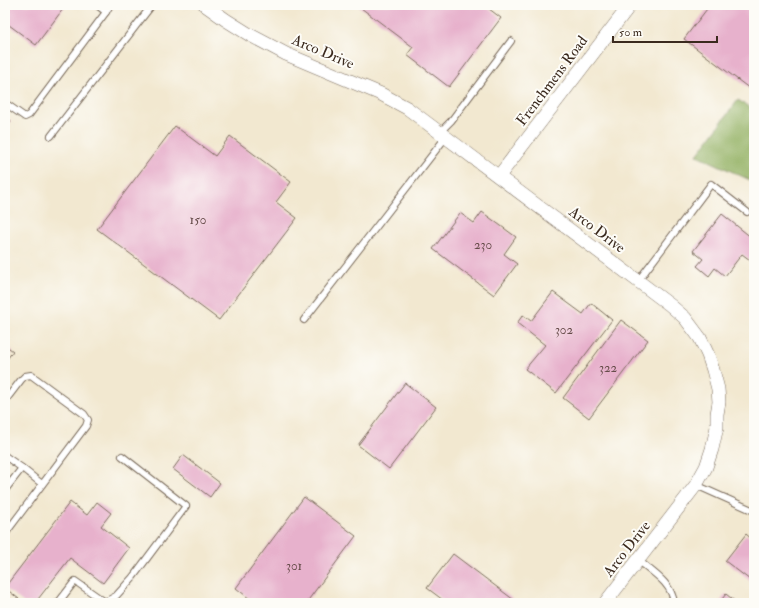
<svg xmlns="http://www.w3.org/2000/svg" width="759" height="608" viewBox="0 0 759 608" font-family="'IM FELL Double Pica',serif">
	<rect width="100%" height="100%" fill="#fdfcf7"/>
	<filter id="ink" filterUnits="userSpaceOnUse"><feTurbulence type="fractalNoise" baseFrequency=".025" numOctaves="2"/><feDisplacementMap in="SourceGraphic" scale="8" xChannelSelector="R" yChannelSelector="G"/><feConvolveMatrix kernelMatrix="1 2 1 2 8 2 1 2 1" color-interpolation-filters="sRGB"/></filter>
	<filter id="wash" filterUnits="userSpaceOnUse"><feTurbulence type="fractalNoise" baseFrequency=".012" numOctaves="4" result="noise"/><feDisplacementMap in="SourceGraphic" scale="16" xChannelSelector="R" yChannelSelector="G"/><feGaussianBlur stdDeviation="0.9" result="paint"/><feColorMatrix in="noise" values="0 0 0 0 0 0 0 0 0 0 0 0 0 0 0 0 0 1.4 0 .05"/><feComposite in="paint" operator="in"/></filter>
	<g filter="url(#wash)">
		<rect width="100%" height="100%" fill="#f2e8d0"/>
		<!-- forest -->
		<polygon fill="#92b062" stroke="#666d40" points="738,100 754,110 754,182 697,155"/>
		<g id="blocks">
			<!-- building -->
			<g fill="#e7b1cc">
				<polygon points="5,5 66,5 36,45 5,22"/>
				<polygon points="357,5 484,5 501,18 449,87 407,55 413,47"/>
				<polygon points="710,5 754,5 754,92 684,39"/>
				<polygon points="5,117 11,121 5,130"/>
				<polygon points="175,126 215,156 230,136 291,182 276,202 297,218 219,320 97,229"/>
				<polygon points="482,212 516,237 504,254 517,264 494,295 433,249 460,213 474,223"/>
				<polygon points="722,214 752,238 754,236 754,263 742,254 725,276 715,268 709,276 697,266 703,259 693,251"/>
				<polygon points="553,292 583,314 591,303 612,320 556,393 525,369 545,345 517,323 523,315 531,321"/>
				<polygon points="621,320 648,340 589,418 563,398"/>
				<polygon points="5,345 13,351 5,362"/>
				<polygon points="405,383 436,407 389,469 358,445"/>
				<polygon points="183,455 220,483 210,497 173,469"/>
				<polygon points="304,497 356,536 306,603 255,603 236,588"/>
				<polygon points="70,502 87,515 97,502 111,513 101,526 129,548 103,583 70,558 35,603 24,603 5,588 5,587"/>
				<polygon points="746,534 754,541 754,583 725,561"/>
				<polygon points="453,554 514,600 512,603 447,603 427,588"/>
				<polygon points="726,594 737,603 719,603"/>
			</g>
		</g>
	</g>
	<g filter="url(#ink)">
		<use href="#blocks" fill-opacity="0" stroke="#7b6c5c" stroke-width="1"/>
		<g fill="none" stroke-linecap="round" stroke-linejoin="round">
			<!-- lane casing -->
			<g stroke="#7b6c5c" stroke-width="8">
				<g id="lane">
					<polyline points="97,5 106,12 110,5"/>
					<polyline points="5,103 25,117 29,115 106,12"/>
					<polyline points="440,132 451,121 511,41"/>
					<polyline points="51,136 152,5"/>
					<polyline points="638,281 711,184 747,212"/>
					<polyline points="304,320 446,137"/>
					<polyline points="5,401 21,380 25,376 31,375 84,414 88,420 86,426 5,534"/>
					<polyline points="5,456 22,468 5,490"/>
					<polyline points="22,468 42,484"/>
					<polyline points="696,485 754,511"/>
					<path d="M638 560C652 572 672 583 674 603"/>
					<polyline points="105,602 116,596 133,577 186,506 122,456"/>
					<polyline points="58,603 75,581 105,602 104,603"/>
				</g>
			</g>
			<!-- street casing -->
			<g stroke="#7b6c5c" stroke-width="14">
				<g id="street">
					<polyline points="205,5 226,20 250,35 286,54 381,94 407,108 670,305 685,318 700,338 708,355 713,370 718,389 719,402 717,414 717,427 712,449 706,467 696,485 605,603"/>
					<polyline points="499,176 630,5"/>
				</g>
			</g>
			<!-- lane -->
			<use href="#lane" stroke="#fff" stroke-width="6"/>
			<!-- street -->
			<use href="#street" stroke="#fff" stroke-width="13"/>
		</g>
	</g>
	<g text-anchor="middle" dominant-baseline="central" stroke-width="4" stroke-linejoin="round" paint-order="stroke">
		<!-- number labels -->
		<g font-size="13" fill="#664c4a">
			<text x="198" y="220">150</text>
			<text x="483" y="245">230</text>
			<text x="564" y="330">302</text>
			<text x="608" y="368">322</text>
			<text x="294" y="566">301</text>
		</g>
		<!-- street labels -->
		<g font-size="15" fill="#3b2a1e" stroke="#fdfcf7">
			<text transform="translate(323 52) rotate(23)">Arco Drive</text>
			<text transform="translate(552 81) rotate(-53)">Frenchmens Road</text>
			<text transform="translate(597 230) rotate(37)">Arco Drive</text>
			<text transform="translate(627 549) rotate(-52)">Arco Drive</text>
		</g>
	</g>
	<!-- margin -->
	<rect width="759" height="608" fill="none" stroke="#fdfcf7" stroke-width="20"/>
	<!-- scale -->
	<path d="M613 36v6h104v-6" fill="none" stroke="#3b2a1e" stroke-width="2"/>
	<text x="619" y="36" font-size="12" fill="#3b2a1e" stroke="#fdfcf7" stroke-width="3" paint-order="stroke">50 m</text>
</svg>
